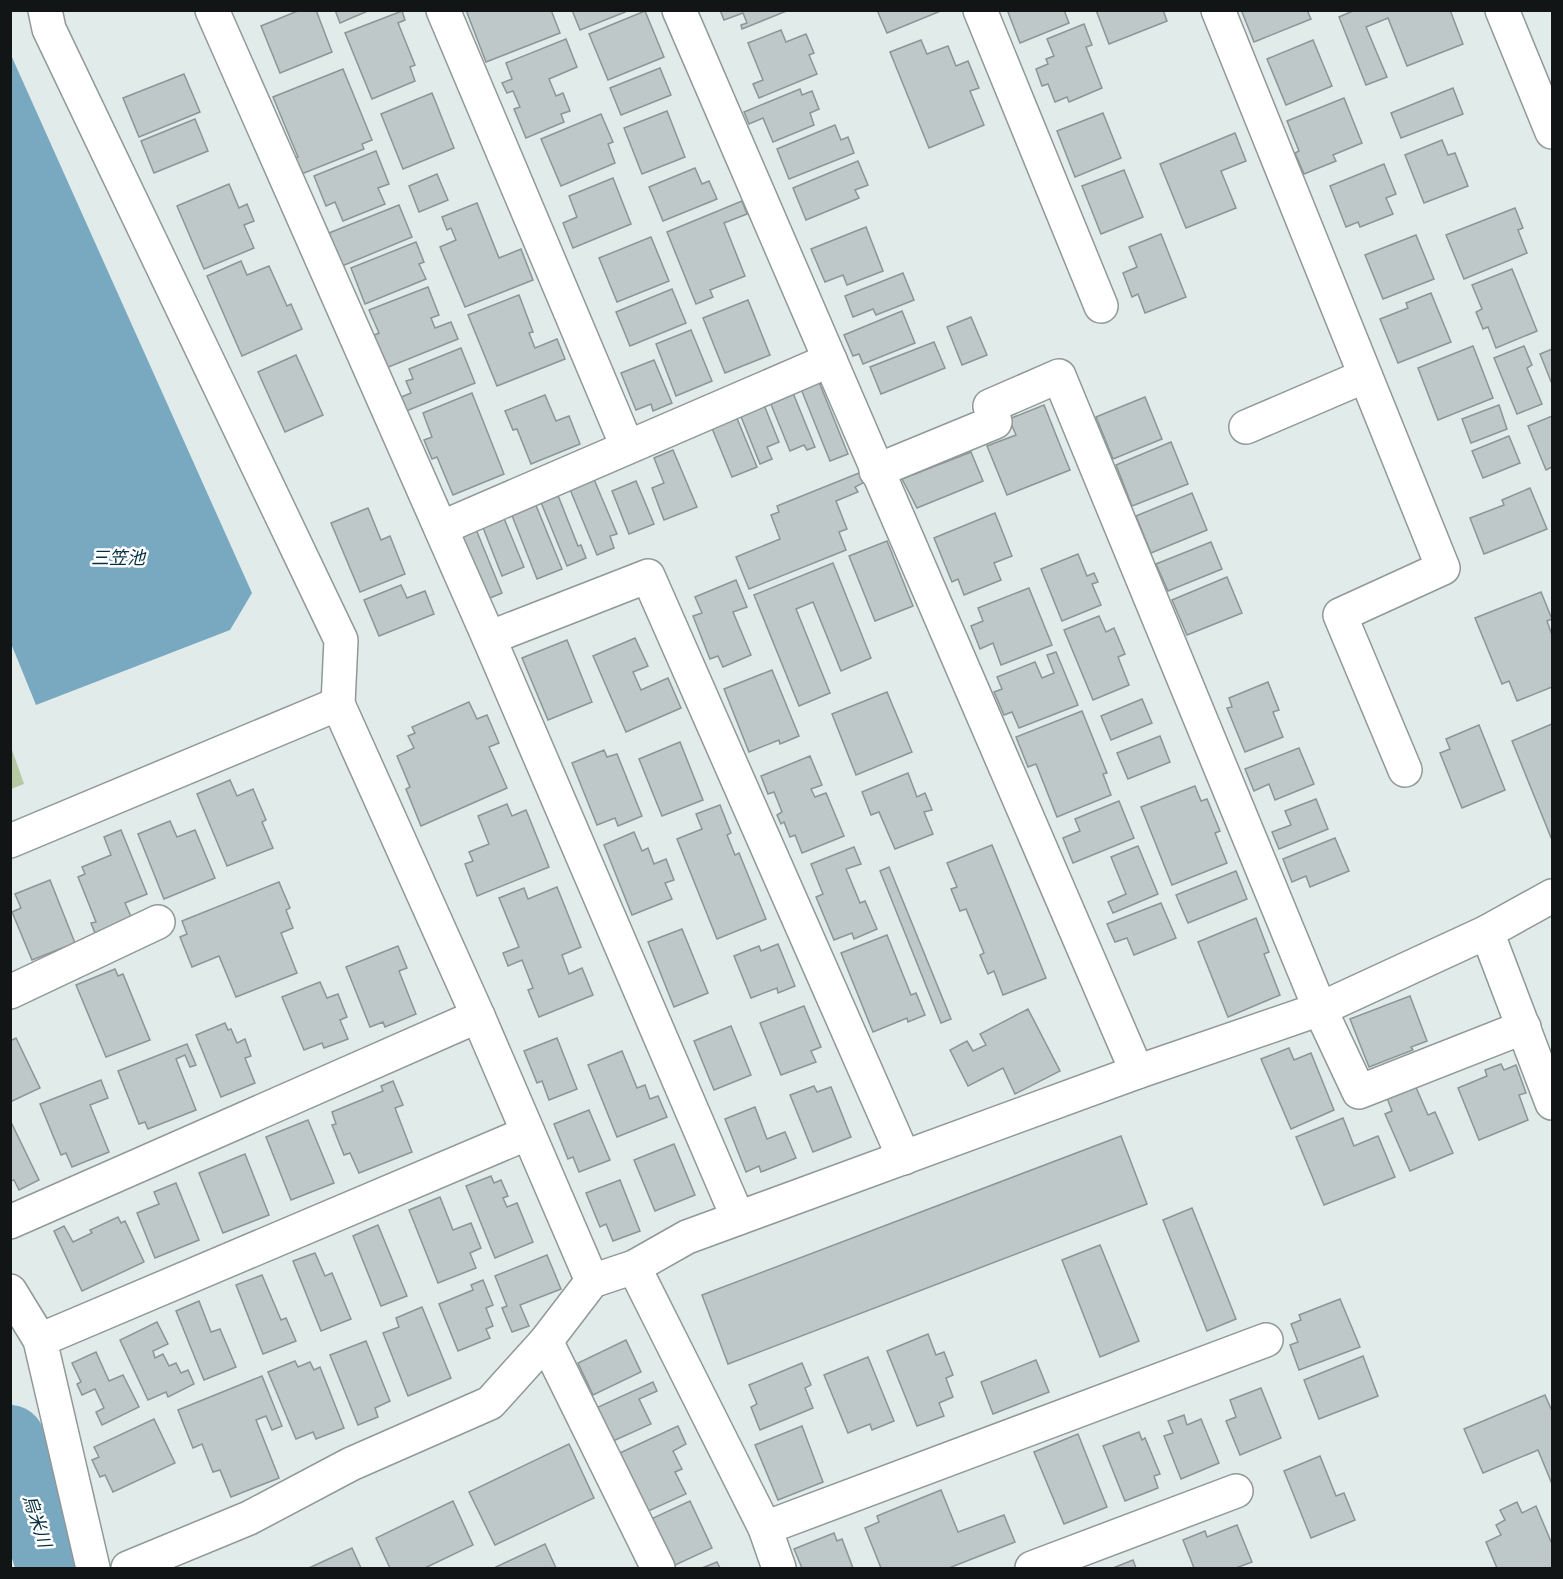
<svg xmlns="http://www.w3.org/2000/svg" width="1563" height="1579" viewBox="0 0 1563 1579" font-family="'Fira Sans','Noto Sans JP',sans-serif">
	<rect width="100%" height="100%" fill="#e1ebe9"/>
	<!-- green -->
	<polygon fill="#b4c9a4" points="10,744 24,784 11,789 10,789"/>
	<!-- water -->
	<polygon fill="#79a8c1" points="11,55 252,593 230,630 36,705 10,641"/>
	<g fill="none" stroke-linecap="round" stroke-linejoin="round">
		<!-- river -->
		<polyline stroke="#79a8c1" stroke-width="70" points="10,1440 52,1568"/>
	</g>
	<!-- building -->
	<g fill="#bec8c9" stroke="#8c9597" stroke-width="1.5">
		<polygon points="300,10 316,10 332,52 280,73 261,26"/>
		<polygon points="335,10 370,10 340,23"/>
		<polygon points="466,10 551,10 560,33 486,62"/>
		<polygon points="572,10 624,10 625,12 580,30"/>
		<polygon points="720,10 789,10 742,29 741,25 747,23 743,13 724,20"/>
		<polygon points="877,10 943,10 887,33"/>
		<polygon points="1011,10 1064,10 1069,23 1020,43 1008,12"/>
		<polygon points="1096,10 1163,10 1167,21 1109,44"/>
		<polygon points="1247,10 1307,10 1311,19 1254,42 1242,12"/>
		<polygon points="1355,10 1450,10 1463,44 1407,66 1388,18 1366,27 1387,77 1366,85 1339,17"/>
		<polygon points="402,11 405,20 398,23 415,65 410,67 415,81 372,99 345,33"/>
		<polygon points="645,11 664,57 608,80 589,34"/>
		<polygon points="1084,24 1092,45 1086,47 1102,88 1069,102 1067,97 1055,102 1048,84 1042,86 1036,69 1048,64 1046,59 1054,56 1047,39"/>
		<polygon points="781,30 786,42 806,34 814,53 809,55 817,74 759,98 753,84 763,80 748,43"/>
		<polygon points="566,39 577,67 549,79 556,96 563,93 570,111 561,114 564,122 526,138 514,109 520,107 513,91 507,93 502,83 512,79 506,63"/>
		<polygon points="921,40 927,54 948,46 956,66 968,61 979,88 970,91 984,125 929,148 890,52"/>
		<polygon points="1313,40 1332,86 1286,105 1267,59"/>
		<polygon points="660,68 671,95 621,115 610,88"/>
		<polygon points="343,69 372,140 362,144 364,149 299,175 293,159 298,157 273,97"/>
		<polygon points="184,74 200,112 139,137 123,98"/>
		<polygon points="1453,88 1463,114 1401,138 1391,113"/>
		<polygon points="800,89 802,95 812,91 819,109 810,113 814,125 773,142 763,118 749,124 744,112"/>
		<polygon points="432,93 454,148 403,169 381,114"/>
		<polygon points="1344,98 1362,143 1333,155 1336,161 1304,174 1295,153 1299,151 1287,121"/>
		<polygon points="667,111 685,157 642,174 624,128"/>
		<polygon points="1103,113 1121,158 1075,177 1057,131"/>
		<polygon points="601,114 613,142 608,144 615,163 561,186 541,139"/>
		<polygon points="195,119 208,151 154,173 141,141"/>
		<polygon points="835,125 841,140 848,137 854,153 789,179 777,149"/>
		<polygon points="1235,133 1246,161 1221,171 1236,208 1186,228 1160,164"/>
		<polygon points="1442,140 1448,155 1455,153 1468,186 1424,203 1405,155"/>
		<polygon points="376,151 389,184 378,188 385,204 343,221 335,202 326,206 314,176"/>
		<polygon points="858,161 868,185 855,190 859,198 806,220 793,188"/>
		<polygon points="1384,164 1396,194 1386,198 1393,214 1360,227 1358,222 1346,227 1330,186"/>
		<polygon points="695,168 702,184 709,181 717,199 663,221 649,187"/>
		<polygon points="1124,170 1143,217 1101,234 1082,186"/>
		<polygon points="437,174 448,200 419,212 409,186"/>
		<polygon points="613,178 631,224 573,248 563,223 577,217 569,196"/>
		<polygon points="229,184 239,208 247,204 254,221 244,225 254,248 204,269 177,206"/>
		<polygon points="742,201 747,214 724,223 745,276 710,290 713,297 696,304 667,232"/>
		<polygon points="477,203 499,258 521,249 533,280 465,307 440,247 456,240 451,228 447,230 442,217"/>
		<polygon points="399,205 412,237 342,266 329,233"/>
		<polygon points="1515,208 1523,228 1518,230 1527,253 1464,279 1446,235"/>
		<polygon points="866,227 883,271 847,285 843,275 825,282 811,249"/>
		<polygon points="1161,234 1186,297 1145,313 1138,294 1132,297 1123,273 1137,267 1129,247"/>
		<polygon points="1416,235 1434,279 1383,299 1365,255"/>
		<polygon points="651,237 669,281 617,302 599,258"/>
		<polygon points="416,242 424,262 419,264 426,279 365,304 351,268"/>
		<polygon points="241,261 247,275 269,266 287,306 291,304 302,329 242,356 207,276"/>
		<polygon points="1512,269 1537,331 1496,348 1488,327 1483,329 1476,312 1482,309 1472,285"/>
		<polygon points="903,273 914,300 876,315 873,309 853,317 845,296"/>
		<polygon points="428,287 439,315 431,318 435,328 451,322 458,339 381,370 372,336 379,333 369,310"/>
		<polygon points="672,289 686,323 630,346 616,312"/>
		<polygon points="1431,293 1451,342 1398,363 1380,319 1408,308 1406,303"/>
		<polygon points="519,295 533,332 529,333 535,348 557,339 565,359 497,386 468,315"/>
		<polygon points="748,300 770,355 725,373 703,318"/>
		<polygon points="902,311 915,343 863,364 859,354 853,356 844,335"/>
		<polygon points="971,317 987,355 962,365 947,327"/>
		<polygon points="691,330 712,381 676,396 656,344"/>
		<polygon points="934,342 945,368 881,394 870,367"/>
		<polygon points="1473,346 1493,398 1438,420 1418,368"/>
		<polygon points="1524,346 1532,365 1527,368 1542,404 1517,414 1494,358"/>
		<polygon points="461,348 475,383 399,414 394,400 411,393 406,381 413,379 409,369"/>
		<polygon points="1552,349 1552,384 1540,354"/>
		<polygon points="296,355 323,415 285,432 258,372"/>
		<polygon points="654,360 672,403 653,411 651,404 636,410 621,373"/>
		<polygon points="819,382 848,454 830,461 801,389"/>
		<polygon points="472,393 504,474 453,495 437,457 432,459 424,440 432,437 423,413"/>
		<polygon points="793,393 815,447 807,450 804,445 790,451 770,402"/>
		<polygon points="545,395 556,421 569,416 580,444 531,464 517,429 513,430 505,411"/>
		<polygon points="1145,397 1162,439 1113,459 1096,417"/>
		<polygon points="764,405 779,442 767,447 772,459 760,464 740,414"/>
		<polygon points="1044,405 1070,470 1007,495 987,446 1016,435 1009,419"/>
		<polygon points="1499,405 1507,429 1471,443 1462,419"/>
		<polygon points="736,416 757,467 732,477 711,426"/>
		<polygon points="1552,416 1552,467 1546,470 1528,426"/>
		<polygon points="1509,436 1520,463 1483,478 1472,451"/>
		<polygon points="1171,442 1188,484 1132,506 1116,465"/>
		<polygon points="673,450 697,507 664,520 652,488 664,483 654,458"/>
		<polygon points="971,452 983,481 917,508 902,479"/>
		<polygon points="859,473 863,483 855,487 858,492 836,501 847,529 839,532 846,550 749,589 736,557 780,539 771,515 779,512 777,506"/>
		<polygon points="593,477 617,534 610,536 614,548 597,555 569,487"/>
		<polygon points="636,481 654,524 629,534 612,491"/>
		<polygon points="1530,488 1547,529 1484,554 1470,518 1504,505 1502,500"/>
		<polygon points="557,493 578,546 581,545 586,558 567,566 540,500"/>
		<polygon points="1192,493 1207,530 1151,553 1136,516"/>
		<polygon points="535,503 562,569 537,579 511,513"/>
		<polygon points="368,508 381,540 390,536 405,574 360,592 331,523"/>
		<polygon points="995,513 1012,556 994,563 1001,580 964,595 958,579 952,582 934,538"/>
		<polygon points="503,516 524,567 502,576 482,525"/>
		<polygon points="475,527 502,593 480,602 453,536"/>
		<polygon points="887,541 913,606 875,621 849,556"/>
		<polygon points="1211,542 1222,569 1168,591 1156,564"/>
		<polygon points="1078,554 1087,576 1094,573 1098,582 1092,584 1101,605 1062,621 1041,569"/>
		<polygon points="833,563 871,658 841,671 813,602 796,609 830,693 799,706 754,595"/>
		<polygon points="1227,577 1242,613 1187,635 1172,600"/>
		<polygon points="736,580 747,607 733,612 751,655 723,667 718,656 710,659 693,616 702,613 695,597"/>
		<polygon points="401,585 407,598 425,591 434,614 379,636 364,600"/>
		<polygon points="1029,588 1052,645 1001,665 993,643 980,649 971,626 983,621 978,608"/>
		<polygon points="1541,592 1552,619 1547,621 1552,635 1552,687 1517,701 1509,681 1502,684 1475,618"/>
		<polygon points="1099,616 1106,632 1114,628 1125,654 1118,657 1129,685 1093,700 1064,630"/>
		<polygon points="635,638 648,666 633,672 641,690 668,678 681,708 626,732 593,656"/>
		<polygon points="567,640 592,702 548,720 522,658"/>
		<polygon points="1056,652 1078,705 1019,728 1012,712 1004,715 994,692 1002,689 997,677 1035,662 1042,678 1054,673 1047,655"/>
		<polygon points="772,670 799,736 780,744 779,740 749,752 724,689"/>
		<polygon points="1268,682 1279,710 1273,712 1283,737 1245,752 1227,708 1232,707 1229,698"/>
		<polygon points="887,692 912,752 856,775 832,714"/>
		<polygon points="1142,699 1152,723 1111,740 1101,716"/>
		<polygon points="469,702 477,719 487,715 499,743 489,747 507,788 421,826 406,789 410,787 397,756 414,748 408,736 415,733 412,727"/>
		<polygon points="1082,711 1107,773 1103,774 1111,795 1057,817 1036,764 1028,767 1016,737"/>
		<polygon points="1552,724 1552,840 1512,741"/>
		<polygon points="1479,725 1505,790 1462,808 1440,753 1450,749 1446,739"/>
		<polygon points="1160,736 1170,762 1128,779 1117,753"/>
		<polygon points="680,742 703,800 662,816 639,759"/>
		<polygon points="1299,748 1314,784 1275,800 1269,784 1254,791 1245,769"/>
		<polygon points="604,750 607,757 617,754 642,816 618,826 615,818 597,825 572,763"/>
		<polygon points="810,756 822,785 811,789 815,797 826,793 844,836 802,853 795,835 790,837 784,822 781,824 777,815 782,812 774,792 768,794 761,776"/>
		<polygon points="908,773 917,797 925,793 932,810 924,812 933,834 895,849 879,812 871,815 862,792"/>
		<polygon points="230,780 237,796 253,789 266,820 262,822 273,848 227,866 197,794"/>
		<polygon points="1195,786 1201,801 1207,799 1220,831 1215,833 1227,863 1172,885 1141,807"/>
		<polygon points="1316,799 1328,829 1279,849 1272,832 1291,825 1285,811"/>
		<polygon points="1119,801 1134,838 1073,863 1063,838 1080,831 1075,819"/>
		<polygon points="507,804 512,816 526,810 549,867 477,896 465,864 473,861 469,852 489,844 478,816"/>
		<polygon points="720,805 731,833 727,835 735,855 739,853 766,919 717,939 677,839 702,829 696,814"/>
		<polygon points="170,821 177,837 195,830 215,878 164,899 138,834"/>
		<polygon points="121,830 147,894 125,903 132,919 95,933 91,923 96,922 78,877 85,874 82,867 111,855 104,837"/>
		<polygon points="634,832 642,851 648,848 654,864 666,859 674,880 665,883 672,899 632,915 604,845"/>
		<polygon points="1335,838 1349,871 1310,887 1306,876 1292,882 1283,859"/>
		<polygon points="992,845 1046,978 1003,995 994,971 988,974 980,955 984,953 966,909 960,911 951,889 957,887 947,863"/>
		<polygon points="1138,846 1158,894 1113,913 1108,902 1126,894 1111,857"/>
		<polygon points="854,847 861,864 846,869 860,903 865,901 877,929 854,939 852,933 834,940 816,897 823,894 811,864"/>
		<polygon points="889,867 951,1019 941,1023 880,871"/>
		<polygon points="1236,871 1247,899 1188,923 1176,895"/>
		<polygon points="50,880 75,943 32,960 12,912 21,908 15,894"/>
		<polygon points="279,882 290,908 286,910 293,928 281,933 297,973 236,997 219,956 192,967 180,937 187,934 182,921"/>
		<polygon points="557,887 581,947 562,955 569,974 582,968 593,995 539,1017 528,990 533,988 522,960 508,966 503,953 519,947 499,898 524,888 528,899"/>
		<polygon points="1161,903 1176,938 1134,955 1127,938 1115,942 1107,924"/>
		<polygon points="1256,918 1269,952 1264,954 1280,995 1228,1017 1198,942"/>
		<polygon points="682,929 708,993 674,1007 648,942"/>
		<polygon points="887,935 911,995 916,993 925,1015 908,1022 907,1018 873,1032 841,953"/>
		<polygon points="778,944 795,986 778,993 777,988 751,998 734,956 759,946 761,951"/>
		<polygon points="398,946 407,968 399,971 416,1014 385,1027 383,1022 370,1027 346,967"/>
		<polygon points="115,969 118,976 123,974 150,1040 106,1057 76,985"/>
		<polygon points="320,982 327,998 338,994 347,1017 340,1020 348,1039 324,1048 322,1043 304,1050 282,997"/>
		<polygon points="1410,996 1427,1041 1411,1047 1413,1050 1369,1067 1350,1019"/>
		<polygon points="804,1006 821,1047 811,1051 816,1062 781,1075 760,1023"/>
		<polygon points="1028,1009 1060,1071 1015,1094 1003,1068 968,1086 950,1050 967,1041 973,1051 986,1045 980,1034"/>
		<polygon points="225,1023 228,1030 231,1029 237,1043 245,1039 251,1056 245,1058 255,1083 221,1097 196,1035"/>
		<polygon points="731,1026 751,1075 714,1090 694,1041"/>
		<polygon points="16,1038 40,1088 10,1102 10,1041"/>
		<polygon points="557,1038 577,1089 549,1100 542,1081 537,1083 524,1051"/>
		<polygon points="187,1044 196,1065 190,1067 185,1055 176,1059 196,1110 148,1129 145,1122 139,1124 118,1071"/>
		<polygon points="1289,1048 1294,1060 1311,1053 1334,1110 1291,1129 1261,1059"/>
		<polygon points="622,1051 637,1088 645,1085 650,1099 658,1096 667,1117 617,1137 588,1065"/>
		<polygon points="1501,1064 1504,1070 1516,1065 1526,1093 1519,1095 1528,1120 1479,1140 1458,1088 1487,1076 1485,1070"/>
		<polygon points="101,1080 108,1098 90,1105 109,1152 72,1167 66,1153 61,1155 40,1104"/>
		<polygon points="393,1081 403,1105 395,1108 412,1152 359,1173 350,1153 344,1155 332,1125 336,1124 332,1112 383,1091 381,1086"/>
		<polygon points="1415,1085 1428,1115 1435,1112 1453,1153 1410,1171 1385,1114 1392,1111 1387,1098"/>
		<polygon points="814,1086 817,1092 831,1087 851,1137 813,1152 790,1095"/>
		<polygon points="755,1107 767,1139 785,1132 796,1158 761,1172 759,1166 746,1172 725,1119"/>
		<polygon points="589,1110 610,1160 579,1172 573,1157 568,1159 554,1124"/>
		<polygon points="1343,1118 1354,1146 1378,1136 1395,1177 1324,1205 1296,1137"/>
		<polygon points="10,1120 39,1180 19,1190 14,1180 10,1181"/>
		<polygon points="308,1120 334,1183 291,1200 266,1137"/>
		<polygon points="1121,1136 1147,1204 728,1364 702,1295"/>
		<polygon points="674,1144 695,1195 655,1211 634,1160"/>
		<polygon points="245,1154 269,1215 223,1233 199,1173"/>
		<polygon points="491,1176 494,1183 501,1180 508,1196 503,1198 507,1207 517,1203 533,1242 495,1258 466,1186"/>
		<polygon points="620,1180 640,1231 613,1241 606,1224 600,1227 586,1193"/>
		<polygon points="176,1183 199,1240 155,1258 137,1213 159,1204 154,1192"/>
		<polygon points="440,1197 453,1230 471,1223 481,1248 470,1253 476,1268 438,1283 409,1210"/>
		<polygon points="1192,1208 1236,1319 1207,1331 1163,1220"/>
		<polygon points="118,1217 121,1223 125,1221 144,1262 82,1291 54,1231 64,1226 73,1242 92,1233 90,1230"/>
		<polygon points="378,1225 407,1296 381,1306 353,1236"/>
		<polygon points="1100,1245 1139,1341 1100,1357 1062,1260"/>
		<polygon points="315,1253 325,1276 332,1273 351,1319 321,1331 293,1261"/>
		<polygon points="547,1255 561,1289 520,1305 529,1326 512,1332 502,1308 507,1306 495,1276"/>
		<polygon points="262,1275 281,1320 286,1318 296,1341 263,1354 236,1285"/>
		<polygon points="483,1280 493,1305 486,1308 493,1326 486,1329 490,1338 458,1351 439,1304 473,1290 471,1285"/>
		<polygon points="1340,1299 1360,1347 1299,1370 1290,1345 1298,1342 1291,1324 1301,1320 1299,1315"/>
		<polygon points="199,1301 211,1332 220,1329 236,1367 204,1380 176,1311"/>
		<polygon points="422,1307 451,1378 408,1396 383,1333 399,1327 396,1318"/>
		<polygon points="157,1322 168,1344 153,1351 155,1358 163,1354 169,1366 176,1363 181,1373 188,1370 194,1384 168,1397 166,1392 148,1400 120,1340"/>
		<polygon points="928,1334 936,1355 944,1352 953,1375 946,1378 953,1397 939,1403 944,1416 917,1426 887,1351"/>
		<polygon points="626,1340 641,1372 593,1395 578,1363"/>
		<polygon points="366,1341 390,1401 375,1408 378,1417 358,1425 330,1355"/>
		<polygon points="96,1352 109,1381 123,1375 139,1407 102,1425 96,1412 104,1408 95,1389 82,1395 77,1384 81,1382 72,1363"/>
		<polygon points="1363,1356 1378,1396 1319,1419 1304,1380"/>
		<polygon points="868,1357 894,1421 872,1430 870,1424 848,1433 824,1375"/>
		<polygon points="1036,1360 1049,1392 993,1414 981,1382"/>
		<polygon points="295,1361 298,1367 310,1362 314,1370 320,1367 344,1428 316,1439 313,1432 296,1439 268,1372"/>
		<polygon points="802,1363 811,1385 805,1388 813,1408 760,1430 751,1407 757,1404 749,1385"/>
		<polygon points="262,1376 282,1426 272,1430 266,1416 256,1420 279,1478 231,1497 220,1470 213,1472 202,1444 193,1448 178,1410"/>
		<polygon points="653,1382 657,1391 639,1399 651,1424 611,1442 596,1408"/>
		<polygon points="1261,1388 1281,1438 1240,1455 1226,1421 1236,1417 1230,1400"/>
		<polygon points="1545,1395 1552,1411 1552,1484 1538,1450 1483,1473 1464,1429"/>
		<polygon points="1184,1415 1187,1425 1201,1419 1219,1463 1181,1479 1164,1436 1173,1433 1168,1421"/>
		<polygon points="154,1419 175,1463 113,1492 105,1475 100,1477 92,1460 99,1457 94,1447"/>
		<polygon points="678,1426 686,1444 673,1451 682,1469 675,1472 686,1494 644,1513 620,1453"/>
		<polygon points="802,1426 823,1482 778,1500 755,1445"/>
		<polygon points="1139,1432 1142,1440 1145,1438 1160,1474 1154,1476 1158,1488 1125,1501 1103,1446"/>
		<polygon points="1078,1434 1107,1507 1064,1524 1034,1452"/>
		<polygon points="569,1444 594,1498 495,1545 469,1492"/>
		<polygon points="1320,1456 1336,1496 1344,1493 1355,1520 1311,1538 1284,1471"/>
		<polygon points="941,1490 958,1532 1004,1515 1015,1542 949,1568 881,1568 865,1528 879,1522 877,1516"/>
		<polygon points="453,1501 473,1545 425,1568 390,1568 376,1538"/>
		<polygon points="690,1501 712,1548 673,1566 651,1519"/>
		<polygon points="1517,1502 1522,1513 1536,1506 1552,1544 1552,1568 1497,1568 1486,1542 1501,1535 1496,1525 1505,1520 1500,1510"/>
		<polygon points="1237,1525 1252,1562 1236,1568 1194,1568 1183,1540 1205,1531 1207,1537"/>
		<polygon points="834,1533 837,1541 842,1539 853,1568 802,1568 794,1549"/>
		<polygon points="545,1544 556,1568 497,1568 496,1567"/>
		<polygon points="352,1548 361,1568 309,1568"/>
		<polygon points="1133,1560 1136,1568 1113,1568"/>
		<polygon points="717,1562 720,1568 702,1568"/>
	</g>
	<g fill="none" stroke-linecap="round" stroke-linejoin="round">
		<!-- minor casing -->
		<g stroke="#909997" stroke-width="36">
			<g id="minor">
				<polyline points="45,10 49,29 341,640 338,704 478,1016 592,1281"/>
				<polyline points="212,10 489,638 738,1218"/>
				<polyline points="443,10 627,446"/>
				<polyline points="679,10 1137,1072"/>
				<polyline points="980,10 1101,306"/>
				<polyline points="1218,10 1443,568 1340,615 1405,770"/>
				<polyline points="1502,10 1552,132"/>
				<polyline points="1246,427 1365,376"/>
				<polyline points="876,471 995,422 990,406 1059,376 1320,1009 1359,1092 1524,1027"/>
				<polyline points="441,528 830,360"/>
				<polyline points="489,638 648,576 904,1158"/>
				<polyline points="10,841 338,704"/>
				<polyline points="1487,932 1552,1103"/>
				<polyline points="10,992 158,922"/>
				<polyline points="10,1222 478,1016"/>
				<polyline points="634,1267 765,1528 779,1568"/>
				<polyline points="10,1291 40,1340 93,1568"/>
				<polyline points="40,1340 528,1133"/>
				<polyline points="546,1341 658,1568"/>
				<polyline points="765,1528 1266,1340"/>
				<polyline points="128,1568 249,1518 351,1464 490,1403 546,1341 592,1281 634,1267 687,1237 1137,1072 1320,1009 1487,932 1552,896"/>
				<polyline points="1032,1568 1236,1491"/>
			</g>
		</g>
		<!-- minor -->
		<use href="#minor" stroke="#fff" stroke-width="33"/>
	</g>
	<g text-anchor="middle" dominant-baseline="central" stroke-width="5" stroke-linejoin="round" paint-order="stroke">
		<!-- water labels -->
		<g font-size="18" font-style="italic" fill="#043042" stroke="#fff">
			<text x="118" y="558">三笠池</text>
			<text transform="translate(37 1521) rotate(72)">烏米川</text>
		</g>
	</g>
	<!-- border -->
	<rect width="1563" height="1579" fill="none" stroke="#121515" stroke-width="24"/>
</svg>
